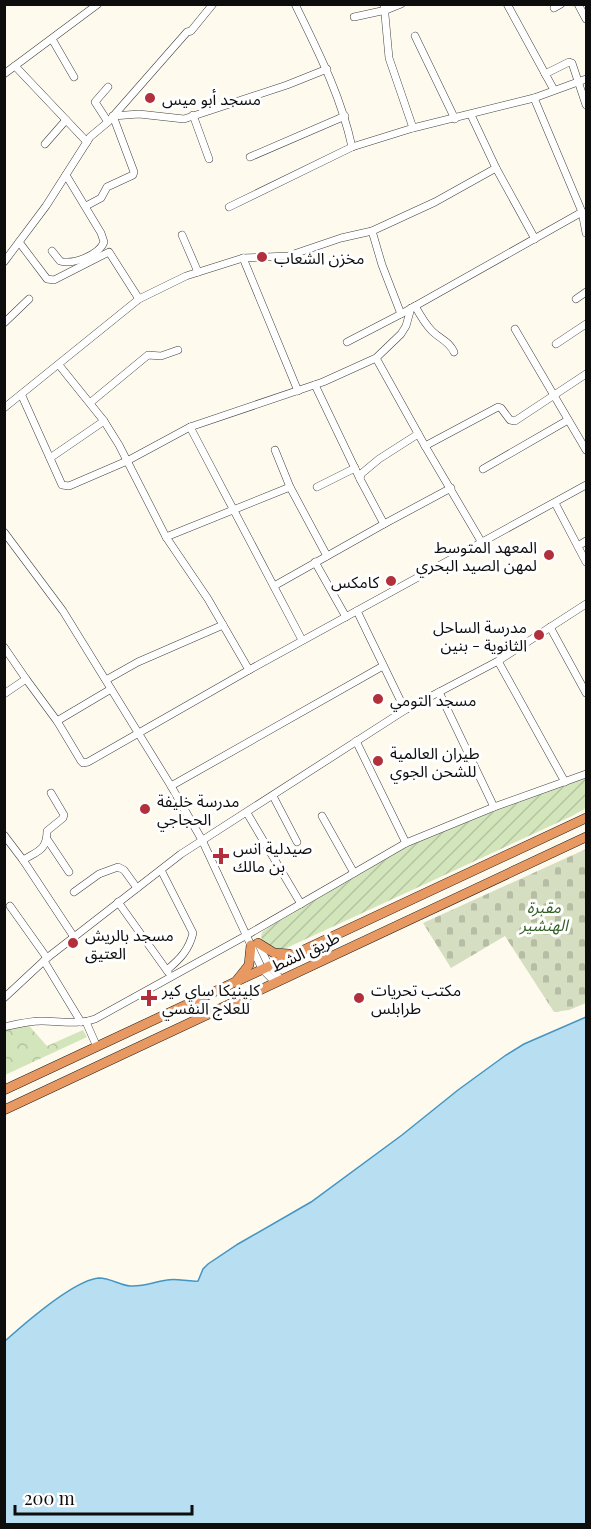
<svg xmlns="http://www.w3.org/2000/svg" width="591" height="1529" viewBox="0 0 591 1529" font-family="'Playfair Display','Noto Sans Arabic',serif">
	<defs>
		<pattern id="cemetery-stones" width="16" height="16" patternUnits="userSpaceOnUse" patternTransform="scale(1.5)"><rect width="16" height="16" fill="#d6dec1"/><path d="M2 7V4a2 2 0 0 1 4 0v3zM10 15v-3a2 2 0 0 1 4 0v3z" fill="#b6bda5"/></pattern>
		<pattern id="park-crowns" width="20" height="18" patternUnits="userSpaceOnUse" patternTransform="scale(1.5)"><rect width="20" height="18" fill="#d3e5bb"/><path d="M2 6a3 3 0 1 1 6 0M12 15a3 3 0 1 1 6 0" fill="none" stroke="#b4c3a0"/></pattern>
		<pattern id="garden-furrows" width="10" height="10" patternUnits="userSpaceOnUse" patternTransform="scale(1.5)"><rect width="10" height="10" fill="#d3e5bb"/><path d="M-1 1l2-2M0 10L10 0M9 11l2-2" fill="none" stroke="#b4c3a0"/></pattern>
	</defs>
	<rect width="100%" height="100%" fill="#fefaee"/>
	<!-- cemetery -->
	<polygon fill="url(#cemetery-stones)" points="586,849 586,1003 569,1010 554,1012 505,936 451,968 423,923"/>
	<!-- park -->
	<polygon fill="url(#park-crowns)" points="24,1020 47,1046 83,1030 87,1037 5,1075 4,1029"/>
	<!-- garden -->
	<polygon fill="url(#garden-furrows)" points="586,777 586,808 572,816 280,951 264,943 261,937 262,932 272,925 412,844 548,790"/>
	<!-- water -->
	<path fill="#b7def1" stroke="#4495c2" stroke-width="1.5" d="M586 1017V1524H5V1341C24 1324 74 1280 99 1278 110 1278 120 1285 130 1286 143 1287 154 1282 167 1280 177 1278 188 1282 198 1281L203 1269 208 1264 238 1244 311 1202 402 1135 458 1090 506 1055 524 1044Z"/>
	<g fill="none" stroke-linecap="round" stroke-linejoin="round">
		<!-- minor casing -->
		<g stroke="#404040" stroke-width="8">
			<g id="minor">
				<path d="M295 4C318 51 341 96 352 147"/>
				<polyline points="384,4 389,58 413,128"/>
				<polyline points="507,4 554,90"/>
				<polyline points="578,4 586,19"/>
				<polyline points="554,8 561,4"/>
				<polyline points="354,17 386,10 401,4"/>
				<polyline points="415,36 455,119"/>
				<polyline points="52,39 74,77"/>
				<polyline points="15,66 87,142"/>
				<polyline points="4,74 98,4"/>
				<polyline points="545,74 569,62 572,63 586,105"/>
				<polyline points="108,87 95,102 108,122"/>
				<polyline points="534,98 582,212 586,233"/>
				<polyline points="193,115 209,159"/>
				<polyline points="471,115 496,168"/>
				<polyline points="113,116 139,114 184,119 287,85 327,69"/>
				<polyline points="45,144 66,120"/>
				<polyline points="250,157 345,116"/>
				<polyline points="86,206 101,198 107,187 133,175 134,172 113,116"/>
				<polyline points="229,207 352,147 413,128 534,98 586,79"/>
				<polyline points="372,231 382,265 401,314"/>
				<polyline points="182,235 198,272"/>
				<polyline points="19,242 47,279 54,280 109,252 139,299"/>
				<path d="M52 251 60 261C73 265 99 255 104 242L101 233 66 175"/>
				<polyline points="243,258 298,391"/>
				<polyline points="4,262 46,206 90,137 108,122 187,32 191,31 213,4"/>
				<polyline points="576,299 586,292"/>
				<path d="M415 306C420 315 425 324 432 331 440 339 449 341 454 352"/>
				<polyline points="4,323 29,299"/>
				<polyline points="515,329 586,450"/>
				<polyline points="347,342 401,314 582,212"/>
				<polyline points="556,344 586,324"/>
				<polyline points="376,358 425,446 482,543"/>
				<polyline points="59,365 104,421 119,445 166,537 208,599 249,670"/>
				<polyline points="315,385 360,479"/>
				<polyline points="22,396 62,485 69,486 127,461 190,427 323,382 376,358 401,334 406,326 411,308"/>
				<polyline points="91,402 148,355 161,356 178,350"/>
				<polyline points="4,408 139,299 186,276 243,258 288,256 341,238 372,231 435,202 496,168 535,239"/>
				<polyline points="190,427 302,640"/>
				<polyline points="425,446 498,407 501,408 510,420 515,421 586,374"/>
				<polyline points="275,450 290,487"/>
				<polyline points="50,458 104,421"/>
				<polyline points="483,469 568,420"/>
				<polyline points="317,487 355,468"/>
				<polyline points="555,503 586,562"/>
				<polyline points="384,524 451,488"/>
				<polyline points="4,532 63,611 171,786 202,840 262,969 275,982"/>
				<polyline points="166,537 290,487 327,556"/>
				<polyline points="578,546 586,541"/>
				<polyline points="315,562 346,617"/>
				<polyline points="274,586 384,524 360,479 361,474 379,459 418,434"/>
				<polyline points="357,611 405,710"/>
				<polyline points="550,627 586,693"/>
				<polyline points="4,647 26,679"/>
				<polyline points="498,661 565,782"/>
				<polyline points="106,680 138,662 223,625"/>
				<polyline points="4,694 26,679 57,721 81,761 83,763 88,762 249,670 586,485"/>
				<polyline points="57,721 111,689"/>
				<polyline points="356,741 406,843"/>
				<polyline points="171,786 383,666"/>
				<polyline points="273,796 297,842"/>
				<polyline points="494,807 586,774"/>
				<polyline points="247,813 301,904"/>
				<polyline points="322,816 354,873"/>
				<polyline points="4,835 23,860 74,937"/>
				<polyline points="47,839 69,872"/>
				<path d="M23 860C38 851 47 850 47 831L63 818 64 815 51 793"/>
				<path d="M161 870 193 933C189 950 180 959 167 970"/>
				<polyline points="74,892 99,874 118,867 124,870 137,888"/>
				<polyline points="118,902 168,972"/>
				<polyline points="10,906 47,958"/>
				<polyline points="258,943 269,966 281,979"/>
				<polyline points="44,961 81,1022"/>
				<polyline points="4,998 47,958 181,854 405,710 498,661 586,604"/>
				<polyline points="86,1022 97,1047"/>
				<path d="M4 1027C17 1024 29 1021 42 1021 60 1021 78 1025 95 1019L247 935 406 843 494 807 439 692"/>
			</g>
		</g>
		<!-- highway casing -->
		<g stroke="#1e1e1e" stroke-width="10">
			<g id="highway">
				<polyline points="258,943 274,953 289,954"/>
				<polyline points="237,980 249,965 251,945"/>
				<polyline points="4,1090 586,818"/>
				<polyline points="4,1110 586,837"/>
			</g>
		</g>
		<!-- minor -->
		<use href="#minor" stroke="#fff" stroke-width="7"/>
		<!-- highway -->
		<use href="#highway" stroke="#e89962" stroke-width="9"/>
	</g>
	<!-- markers -->
	<g fill="#b1303c" stroke="#fff" stroke-width="2">
		<circle cx="150" cy="98" r="6"/>
		<circle cx="262" cy="257" r="6"/>
		<circle cx="549" cy="555" r="6"/>
		<circle cx="391" cy="581" r="6"/>
		<circle cx="539" cy="635" r="6"/>
		<circle cx="378" cy="699" r="6"/>
		<circle cx="378" cy="761" r="6"/>
		<circle cx="145" cy="809" r="6"/>
		<path d="M218 847h6v6h6v6h-6v6h-6v-6h-6v-6h6z"/>
		<circle cx="73" cy="943" r="6"/>
		<path d="M146 989h6v6h6v6h-6v6h-6v-6h-6v-6h6z"/>
		<circle cx="359" cy="998" r="6"/>
	</g>
	<g text-anchor="middle" dominant-baseline="central" stroke-width="6" stroke-linejoin="round" paint-order="stroke">
		<!-- poi labels -->
		<g font-size="16" fill="#0d0d0d" stroke="#fff" text-anchor="start">
			<text x="162" y="98">مسجد أبو ميس</text>
			<text x="274" y="257">مخزن الشعاب</text>
			<text x="537" y="546" text-anchor="end">المعهد المتوسط<tspan x="537" dy="18">لمهن الصيد البحري</tspan></text>
			<text x="379" y="581" text-anchor="end">كامكس</text>
			<text x="527" y="626" text-anchor="end">مدرسة الساحل<tspan x="527" dy="18">الثانوية - بنين</tspan></text>
			<text x="390" y="699">مسجد التومي</text>
			<text x="390" y="752">طيران العالمية<tspan x="390" dy="18">للشحن الجوي</tspan></text>
			<text x="157" y="800">مدرسة خليفة<tspan x="157" dy="18">الحجاجي</tspan></text>
			<text x="233" y="847">صيدلية انس<tspan x="233" dy="18">بن مالك</tspan></text>
			<text x="85" y="934">مسجد بالريش<tspan x="85" dy="18">العتيق</tspan></text>
			<text x="162" y="989">كلينيكا ساي كير<tspan x="162" dy="18">للعلاج النفسي</tspan></text>
			<text x="371" y="989">مكتب تحريات<tspan x="371" dy="18">طرابلس</tspan></text>
		</g>
		<!-- park labels -->
		<g font-size="16" font-style="italic" fill="#325f23" stroke="#fff">
			<text x="544" y="906">مقبرة<tspan x="544" dy="18">الهنشير</tspan></text>
		</g>
		<!-- street labels -->
		<g font-size="16" fill="#0d0d0d" stroke="#fff">
			<text transform="translate(305 951) rotate(-25)">طريق الشط</text>
		</g>
	</g>
	<!-- border -->
	<rect width="591" height="1529" fill="none" stroke="#0d0d0d" stroke-width="12"/>
	<!-- scale -->
	<path d="M15 1505v9h177v-9" fill="none" stroke="#0d0d0d" stroke-width="3"/>
	<text x="24" y="1505" font-size="18" fill="#0d0d0d" stroke="#ffffff" stroke-width="4.5" paint-order="stroke">200 m</text>
</svg>
